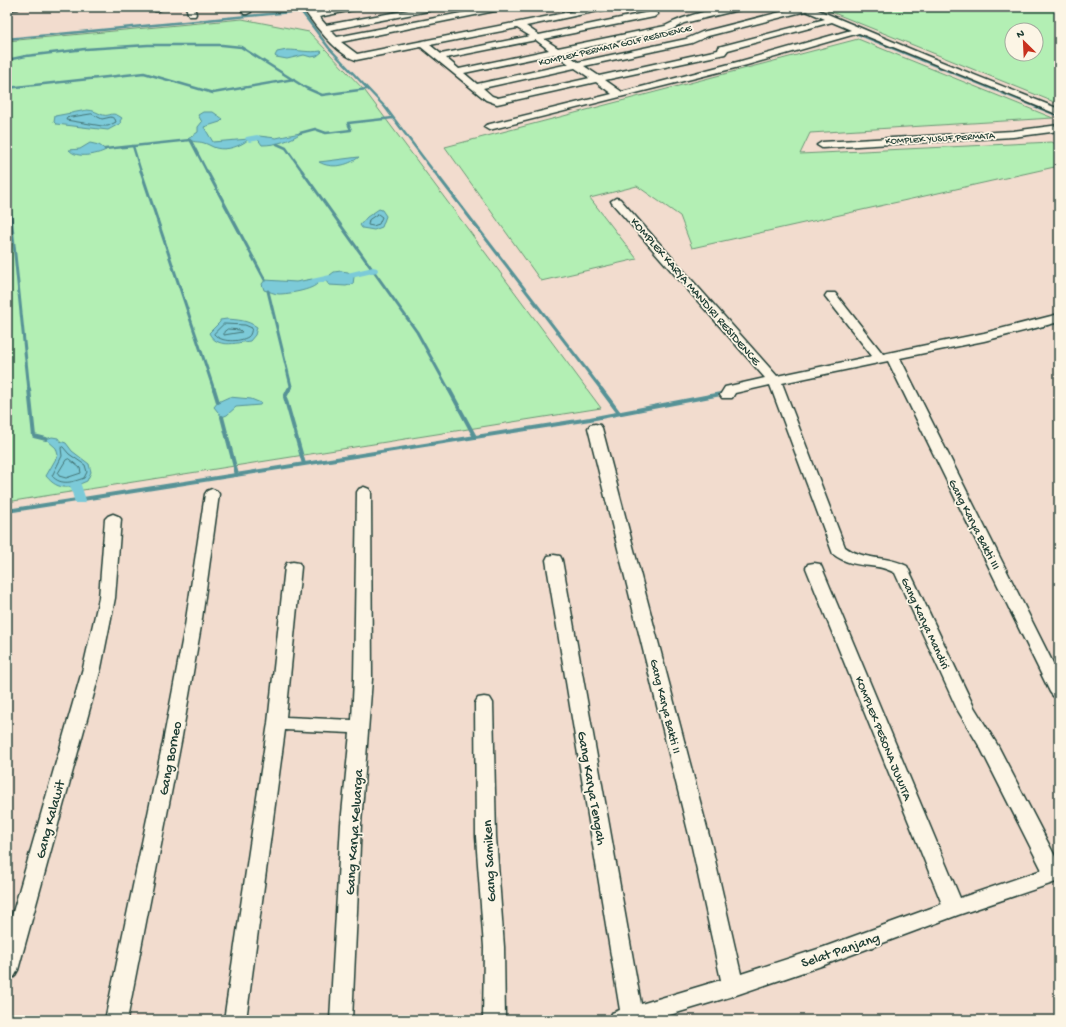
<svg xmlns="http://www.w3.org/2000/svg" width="1066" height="1027" font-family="'Gochi Hand',sans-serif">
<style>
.green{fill:#b3efb4;stroke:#699674;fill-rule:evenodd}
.water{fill:#7bcad8;stroke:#569296}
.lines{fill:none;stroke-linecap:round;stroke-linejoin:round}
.shore{stroke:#447576;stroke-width:1}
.stream-far2{stroke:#569296;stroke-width:2.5}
.stream-far1{stroke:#569296;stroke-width:3}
.stream{stroke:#569296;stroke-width:4}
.canal{fill:#7bcad8;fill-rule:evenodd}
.minor-casing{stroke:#1f3d34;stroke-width:3}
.minor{fill:#fcf5e5;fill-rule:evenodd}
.labels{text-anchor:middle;stroke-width:3.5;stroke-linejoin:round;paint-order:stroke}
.far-street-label{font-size:10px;fill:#1f3d34;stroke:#fcf5e5}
.street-label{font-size:12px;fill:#1f3d34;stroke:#fcf5e5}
.near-street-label{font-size:14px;fill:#1f3d34;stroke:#fcf5e5}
</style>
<rect width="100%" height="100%" fill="#f2dcce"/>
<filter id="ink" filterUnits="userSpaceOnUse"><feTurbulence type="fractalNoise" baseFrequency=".025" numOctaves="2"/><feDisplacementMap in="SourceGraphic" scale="8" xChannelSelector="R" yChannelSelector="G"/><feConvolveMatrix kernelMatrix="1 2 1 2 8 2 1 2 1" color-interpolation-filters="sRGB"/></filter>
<g filter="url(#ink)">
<path class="green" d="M 819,7 L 1059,7 L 1059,104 ZM 1012,30 L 1036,30 L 1036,54 L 1012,54 Z
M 242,19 L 309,32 L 365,91 L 601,408 L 7,502 L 7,41 Z
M 858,39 L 1053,118 L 810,133 L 800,154 L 1052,142 L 1059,146 L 1059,166 L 692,248 L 680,216 L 637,186 L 590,198 L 637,259 L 541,281 L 445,147 Z"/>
<path class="water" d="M 287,50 C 299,50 309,53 321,51 L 322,52 L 317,56 L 311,57 L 304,55 L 287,59 L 276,57 L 275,56 L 277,52 Z
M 87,110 C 94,110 97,113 103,115 C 111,117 111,110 122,118 L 120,121 L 121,123 L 108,130 L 56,124 L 54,122 L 55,116 Z
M 203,112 L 213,112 L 223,119 L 220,122 L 204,127 L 213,142 L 249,139 C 241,146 227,151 216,148 C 212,147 208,144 204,143 C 198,141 193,143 188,139 L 198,132 L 198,127 L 202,122 L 198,115 Z
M 300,133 L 301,133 C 289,141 276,145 262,145 L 257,138 L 259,136 L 276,138 Z
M 90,143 L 99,145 L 106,150 C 96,155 77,159 69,150 L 80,149 Z
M 359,157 C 348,166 331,169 319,162 Z
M 379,209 L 382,210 L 386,216 L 382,227 L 374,230 L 362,228 L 360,225 L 367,217 Z
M 341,271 L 348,272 L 354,277 L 353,284 L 346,286 L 329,285 L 326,281 L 330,278 L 330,275 L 334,272 Z
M 312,279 L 318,283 C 313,290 288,294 279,294 C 274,294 269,291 264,290 L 262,284 L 265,280 L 296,282 Z
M 227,319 C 238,320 247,320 257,327 L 255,335 L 250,341 C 235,343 217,349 209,333 L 220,322 L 220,320 Z
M 229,397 L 251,399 L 261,403 L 260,405 L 236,407 L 227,415 L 222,417 L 214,407 L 218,402 Z
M 52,437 L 58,438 L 60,441 L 66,443 L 72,451 L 89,464 L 91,472 L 87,481 C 71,488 59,492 46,476 L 58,455 L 56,448 L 46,439 Z"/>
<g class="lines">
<path class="shore" d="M 92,114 L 102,119 L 111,117 L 115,119 L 116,122 L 108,126 L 102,126 L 66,120 L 67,118 Z
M 378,214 L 382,217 L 379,224 L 373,226 L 368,225 L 369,220 Z
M 224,324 L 245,325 L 252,328 C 251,331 251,335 248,337 C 239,342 221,343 214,334 Z
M 228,329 L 240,330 L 242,332 L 224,335 L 224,332 Z
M 63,447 L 69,454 L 85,465 L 87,472 L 84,478 C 73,482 61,486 52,476 L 62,456 L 61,448 Z
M 69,459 L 80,468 L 81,473 L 66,478 L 59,476 L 58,473 L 66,460 Z"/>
<path class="stream-far2" d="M 301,11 L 329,48 L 385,107 L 434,172
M 858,34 L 1059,116
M 7,39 L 301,11 L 311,9 L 309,7
M 7,60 L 26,56 L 85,49 L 148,45 L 222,45 L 241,47 L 306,88 L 322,95 L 367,89
M 7,88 L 144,73 L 213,93 L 294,79
M 300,133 L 315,129 L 326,133 L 351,130 L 348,123 L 393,118
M 191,141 L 207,172
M 277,144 L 286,148 L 303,172
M 133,146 L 141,172
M 105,149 L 190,140
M 7,169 L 8,172"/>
<path class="stream-far1" d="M 141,171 L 214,390
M 207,171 L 265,280
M 302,171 L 417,332 L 449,390
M 434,171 L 602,390
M 7,176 L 8,171
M 7,177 L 29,390
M 268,291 L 291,386 L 289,390
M 1032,329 L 1059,322"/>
<path class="stream" d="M 29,389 L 34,436 L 46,439
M 214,389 L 218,402
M 289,389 L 285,397 L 304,464
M 449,389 L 475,437
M 601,389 L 619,413
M 222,417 L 237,475
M 7,511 L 590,419 L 726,393"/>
<path class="canal" d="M 257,135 L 260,136 L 261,138 L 260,140 L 249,142 L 245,139 L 246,137 Z
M 373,267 L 377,268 L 378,270 L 377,272 L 351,278 L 346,275 L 347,273 Z
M 330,275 L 335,278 L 334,280 L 316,284 L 311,281 L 312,279 Z
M 76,481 L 80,482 L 86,500 L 85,503 L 75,503 L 70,485 L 72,482 Z"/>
<defs>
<path id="minor" d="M 7,7 L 19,7 L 18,9 L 7,10 Z
M 153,7 L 161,7 L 162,9 L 158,11 L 155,11 Z
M 186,7 L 194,7 L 196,14 L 195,16 L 189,16 Z
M 240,7 L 248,7 L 251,12 L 247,14 L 244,14 Z
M 302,7 L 310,7 L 316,13 L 346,7 L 362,7 L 358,9 L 319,17 L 326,25 L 425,7 L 443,7 L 439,9 L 330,30 L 337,37 L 492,7 L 509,7 L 505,9 L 341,42 L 357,54 L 595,7 L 612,7 L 608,9 L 526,26 L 539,35 L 654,11 L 658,14 L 654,17 L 544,39 L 558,48 L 665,26 C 688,14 718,7 744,7 L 743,9 L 684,23 L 671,30 L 564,52 L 578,62 L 686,39 L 702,32 L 800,7 L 811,7 L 927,56 L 1059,109 L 1059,115 L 859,33 L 747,65 L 489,130 L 484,127 L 486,125 L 612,94 L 596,82 L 497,104 L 486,100 L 421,47 L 356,60 C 337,55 313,23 302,7 ZM 806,11 L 825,19 L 722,46 L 719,47 L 718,50 L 599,76 L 584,66 L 692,43 L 708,36 ZM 832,22 L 851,30 L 741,61 L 622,92 L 605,80 L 725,54 L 728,50 ZM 517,28 L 530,36 L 441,54 L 430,45 ZM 536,40 L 549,50 L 459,69 L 446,58 ZM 555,54 L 569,64 L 477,84 L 464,73 ZM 575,68 L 590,78 L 498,98 L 492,96 L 483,88 Z
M 1059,125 L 1059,131 L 1013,137 L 822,148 L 817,145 L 822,142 L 1013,131 Z
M 616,198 L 620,199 L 777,376 L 872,356 L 825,296 L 827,293 L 835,293 L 883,354 L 984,333 L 1059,314 L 1059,322 L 984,341 L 900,358 L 1059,675 L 1059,698 L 1053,696 L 1050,692 L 888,361 L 782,383 L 845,547 C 864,561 886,555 907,566 L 974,707 L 998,746 L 1059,864 L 1059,881 L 958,915 L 824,965 L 733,996 L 653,1020 L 609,1020 L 612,1013 L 620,1010 L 546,560 L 548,556 L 554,555 L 560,556 L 562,560 L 641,1004 L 721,980 L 692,847 L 588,428 L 590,425 L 595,424 L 600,425 L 602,428 L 712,847 L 741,974 L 824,947 L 942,904 L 806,568 L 808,564 L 814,563 L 820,564 L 822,568 L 960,898 L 1042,870 L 981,749 L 957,709 L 895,573 C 874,561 856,571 833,554 L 770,385 L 735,393 L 732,398 L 722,398 L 720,395 L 725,387 L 765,378 L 612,203 L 611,201 Z
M 364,487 L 369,489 L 371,492 L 372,679 L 361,824 L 352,1020 L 330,1020 L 341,824 L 350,733 L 285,730 L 246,1020 L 224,1020 L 268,723 L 285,567 L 287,563 L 293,562 L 299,563 L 301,567 L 286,717 L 352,720 L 354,679 L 357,492 L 359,489 Z
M 212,489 L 217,491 L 219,494 L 201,626 L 181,742 L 127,1020 L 105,1020 L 163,742 L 185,626 L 205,494 L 207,491 Z
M 113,514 L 118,516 L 121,519 L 115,598 L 101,668 L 18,970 L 14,977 L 7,979 L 7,933 L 83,668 L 99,598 L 105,519 L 108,516 Z
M 484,697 L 490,698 L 493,703 L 496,837 L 504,947 L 505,1020 L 483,1020 L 484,947 L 476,837 L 475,703 L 478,698 Z"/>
</defs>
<use href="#minor" class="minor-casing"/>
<use href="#minor" class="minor"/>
</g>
</g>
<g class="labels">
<g class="far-street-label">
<text transform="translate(615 44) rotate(-13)" y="4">KOMPLEK PERMATA GOLF RESIDENCE</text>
<text transform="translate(940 137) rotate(-3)" y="4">KOMPLEK YUSUF PERMATA</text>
</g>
<g class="street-label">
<text transform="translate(696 291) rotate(49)" y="4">KOMPLEK KARYA MANDIRI RESIDENCE</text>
<text transform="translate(975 524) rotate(63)" y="4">Gang Karya Bakti III</text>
<text transform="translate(926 623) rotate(65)" y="4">Gang Karya Mandiri</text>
<text transform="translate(666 706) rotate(76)" y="4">Gang Karya Bakti II</text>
<text transform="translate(884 738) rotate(68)" y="4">KOMPLEK PESONA JUWITA</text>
</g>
<g class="near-street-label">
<text transform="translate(169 758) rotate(-79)" y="5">Gang Borneo</text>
<text transform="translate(593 788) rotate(80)" y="5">Gang Karya Tengah</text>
<text transform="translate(49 819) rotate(-75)" y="5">Gang Kalawit</text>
<text transform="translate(353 832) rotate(-86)" y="5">Gang Karya Keluarga</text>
<text transform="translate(488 861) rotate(-93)" y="5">Gang Samiken</text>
<text transform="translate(840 949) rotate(-19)" y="5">Selat Panjang</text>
</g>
</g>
<rect width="1066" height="1027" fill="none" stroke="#fcf5e5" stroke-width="24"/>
<rect x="12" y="12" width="1042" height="1003" fill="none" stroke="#1f3d34" stroke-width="1.5" filter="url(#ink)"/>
<g transform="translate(1024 42) rotate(336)"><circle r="19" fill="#fcf5e5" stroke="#a4ab9e"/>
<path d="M0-3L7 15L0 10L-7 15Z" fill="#c8321e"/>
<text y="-6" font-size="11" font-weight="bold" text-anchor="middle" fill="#1f3d34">N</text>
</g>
</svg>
